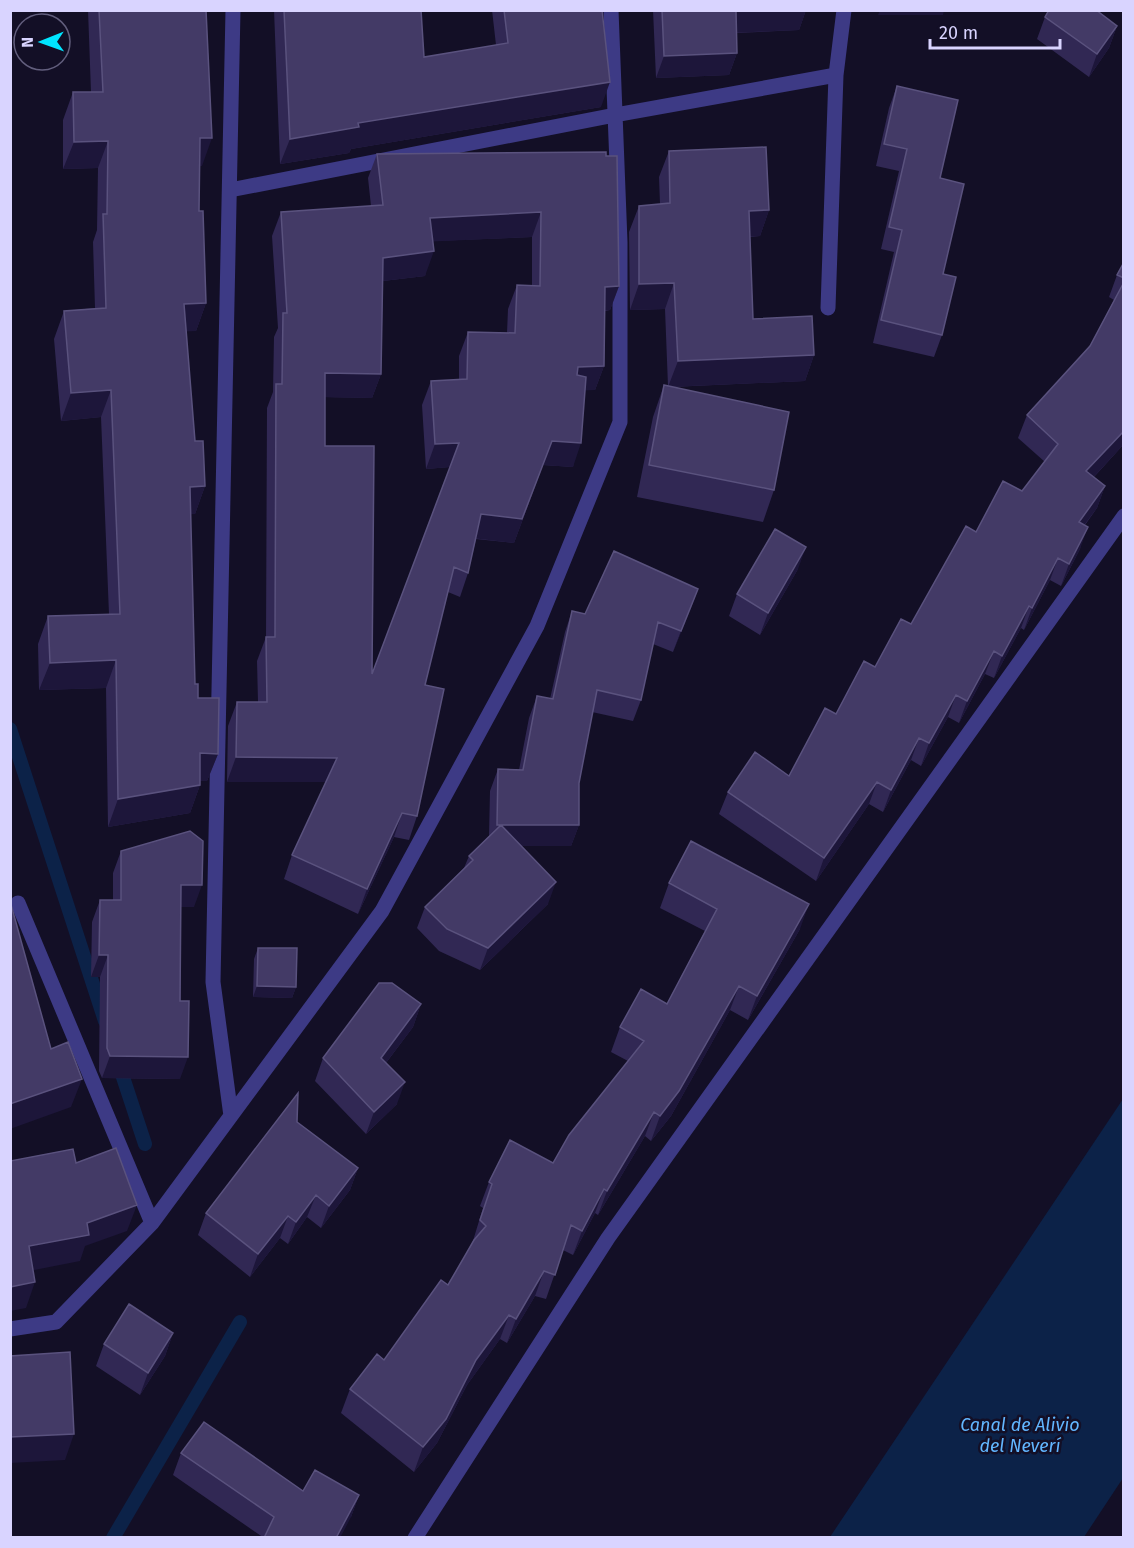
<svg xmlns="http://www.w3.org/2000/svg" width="1134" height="1548" font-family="'Fira Sans',sans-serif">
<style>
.water{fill:#0c2248}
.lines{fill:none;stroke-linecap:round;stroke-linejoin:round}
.stream{stroke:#0c2248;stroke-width:14}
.minor{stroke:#3d3a85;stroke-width:15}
.wall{fill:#312854;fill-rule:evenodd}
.shaded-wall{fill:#1d163a}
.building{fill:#433a66;stroke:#5a527e;stroke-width:1.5;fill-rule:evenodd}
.labels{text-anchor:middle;stroke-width:5;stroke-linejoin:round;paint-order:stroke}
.water-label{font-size:18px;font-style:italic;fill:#62b6ff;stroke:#130f26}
</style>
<rect width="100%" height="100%" fill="#130f26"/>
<path class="water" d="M 1123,1099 L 1123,1478 L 1084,1537 L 830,1537 Z"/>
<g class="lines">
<path class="stream" d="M 10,729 L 105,1021
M 118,1062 L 145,1144
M 113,1538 L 240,1322"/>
<path class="minor" d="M 230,190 L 615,115 L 836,75 L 844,10
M 828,308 L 836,75
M 18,903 L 152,1223
M 231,1116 L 213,982 L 233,10
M 10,1329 L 56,1322 L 152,1223 L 382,911 L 537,626 L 620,422 L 620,242 L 611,10
M 415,1538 L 608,1238 L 1124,516"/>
</g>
<path class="wall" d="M 88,10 L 206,10 L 202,166 L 199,166 L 199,211 L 206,303 L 196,331 L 186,331 L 195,441 L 205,486 L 195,514 L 190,514 L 195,684 L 198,698 L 218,754 L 207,781 L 200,781 L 200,785 L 190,813 L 108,827 L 106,688 L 39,690 L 38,644 L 48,616 L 109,614 L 101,417 L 61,421 L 54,339 L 64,311 L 95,308 L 93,242 L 97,230 L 98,168 L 63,169 L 63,120 L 73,92 L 91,92 Z
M 274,10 L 421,10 L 424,57 L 496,45 L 492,10 L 602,10 L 601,107 L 351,149 L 349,153 L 280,164 Z
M 653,10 L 806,10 L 799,30 L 736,33 L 737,53 L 729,75 L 656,78 Z
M 1045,17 L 1117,26 L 1109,48 L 1089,77 L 1037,39 Z
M 897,86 L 940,178 L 943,274 L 942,335 L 934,357 L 873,343 L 894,252 L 881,249 L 899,171 L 876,166 L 889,108 Z
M 669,151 L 769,210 L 760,236 L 750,237 L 753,319 L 814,355 L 805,381 L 671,387 L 774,490 L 763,522 L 637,497 L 653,417 L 664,385 L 668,386 L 665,309 L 630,310 L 629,232 L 639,206 L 660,204 L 659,177 Z
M 606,152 L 619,286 L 610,310 L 605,311 L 604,366 L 595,390 L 585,390 L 573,467 L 543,465 L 514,543 L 476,539 L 468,573 L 460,597 L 448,592 L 425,685 L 417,816 L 409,840 L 394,837 L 358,914 L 284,879 L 292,855 L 326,782 L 227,782 L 228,726 L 237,702 L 258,702 L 257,661 L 266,637 L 267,408 L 273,392 L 274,337 L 278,328 L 272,236 L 281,212 L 371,206 L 368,178 L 377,154 ZM 532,237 L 532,285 L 517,285 L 508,309 L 507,333 L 468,332 L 459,356 L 459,380 L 431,381 L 422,405 L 426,469 L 450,467 L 372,674 L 325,446 L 325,397 L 372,398 L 381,374 L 383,281 L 425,276 L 433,241 Z
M 1124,262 L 1124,444 L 1094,477 L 1105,486 L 1097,508 L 1085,525 L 1080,549 L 1061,586 L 1050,580 L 1024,630 L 1021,628 L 994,678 L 985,674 L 959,723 L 948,717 L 921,766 L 911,760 L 883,812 L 869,804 L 816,881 L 719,814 L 728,792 L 789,776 L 836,714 L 911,624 L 976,532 L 1022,491 L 1045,462 L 1018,438 L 1027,415 L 1090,346 L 1114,300 L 1109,297 L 1117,275 Z
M 798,569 L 760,635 L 729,616 L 737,594 Z
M 698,589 L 673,652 L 653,644 L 641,700 L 633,721 L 592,712 L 579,783 L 579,825 L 571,846 L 521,846 L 548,904 L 480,970 L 439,951 L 417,928 L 425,907 L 464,868 L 469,856 L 489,836 L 490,791 L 498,769 L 519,770 L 529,718 L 537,696 L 550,699 L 565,632 L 572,611 L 585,614 Z
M 121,851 L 194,907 L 181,907 L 180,1079 L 102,1078 L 99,1071 L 100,977 L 91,977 L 92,922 L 100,900 L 113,900 L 113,873 Z
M 669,883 L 800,929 L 748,1020 L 730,1010 L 671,1116 L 651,1141 L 645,1136 L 598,1215 L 595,1213 L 573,1255 L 563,1250 L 546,1299 L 535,1296 L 507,1343 L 500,1339 L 467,1385 L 437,1443 L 414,1472 L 341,1413 L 350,1389 L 384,1360 L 448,1285 L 472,1244 L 483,1208 L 480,1206 L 489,1182 L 553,1163 L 628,1061 L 611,1052 L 620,1027 L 667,1004 L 705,931 L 660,908 Z
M 258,948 L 296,987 L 292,998 L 253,997 L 254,959 Z
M 421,1004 L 413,1027 L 386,1063 L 397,1104 L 366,1134 L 315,1081 L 323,1058 Z
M 297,1122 L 358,1168 L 350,1190 L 321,1228 L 307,1217 L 288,1244 L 280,1238 L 250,1277 L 198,1235 L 206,1213 Z
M 173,1333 L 165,1356 L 140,1395 L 96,1366 L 104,1344 Z
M 181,1453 L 303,1491 L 359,1495 L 351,1517 L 264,1538 L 173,1475 Z"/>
<path class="shaded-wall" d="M 747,10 L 806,10 L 799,30 L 727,33 L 736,11 Z
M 880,10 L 944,10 L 943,15 L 878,15 Z
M 1117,26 L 1109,48 L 1089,77 L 1097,54 Z
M 737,53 L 729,75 L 656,78 L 664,56 Z
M 610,82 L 601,107 L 351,149 L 349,153 L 280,164 L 290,139 L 358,123 Z
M 200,138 L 212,138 L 202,166 L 189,166 Z
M 108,141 L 98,168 L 63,169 L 74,142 Z
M 769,210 L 760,236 L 739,237 L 749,211 Z
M 541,212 L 532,237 L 421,242 L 430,218 Z
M 434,251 L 425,276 L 374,282 L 383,258 Z
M 674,283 L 665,309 L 630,310 L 639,284 Z
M 619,286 L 610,310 L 596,311 L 605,287 Z
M 206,303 L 196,331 L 174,332 L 184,304 Z
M 814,355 L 805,381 L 668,387 L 678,361 Z
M 604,366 L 595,390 L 569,391 L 578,367 Z
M 325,373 L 381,374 L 372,398 L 316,397 Z
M 111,390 L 101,417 L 61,421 L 71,393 Z
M 1124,431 L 1124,444 L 1078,494 L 1086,471 Z
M 552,441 L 581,443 L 573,467 L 543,465 L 514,543 L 472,538 L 481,514 Z
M 459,443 L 450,467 L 426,469 L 435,444 Z
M 205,486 L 195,514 L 180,515 L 190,487 Z
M 1105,486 L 1097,508 L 1070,544 L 1079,522 Z
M 1088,527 L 1080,549 L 1061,586 L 1069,564 Z
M 806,547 L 798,569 L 760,635 L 768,613 Z
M 1058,558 L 1050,580 L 1024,630 L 1032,608 Z
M 698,589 L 690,611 L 673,652 L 681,631 Z
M 1029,606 L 1021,628 L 994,678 L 1002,656 Z
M 994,651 L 985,674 L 959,723 L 967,701 Z
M 116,660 L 106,688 L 39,690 L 50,663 Z
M 956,695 L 948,717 L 921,766 L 929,743 Z
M 919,738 L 911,760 L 883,812 L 891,790 Z
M 200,753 L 218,754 L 207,781 L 190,781 Z
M 236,757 L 337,758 L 328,782 L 227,782 Z
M 877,782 L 869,804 L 816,881 L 824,858 Z
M 200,785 L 190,813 L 108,827 L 118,799 Z
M 402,813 L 394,837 L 358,914 L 367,889 Z
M 501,825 L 579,825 L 571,846 L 493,846 Z
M 556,882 L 548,904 L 480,970 L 488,948 Z
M 181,885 L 202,885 L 194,907 L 173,907 Z
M 809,904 L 800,929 L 748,1020 L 757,996 Z
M 99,955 L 108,955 L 100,977 L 91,977 Z
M 257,986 L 296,987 L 292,998 L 253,997 Z
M 739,986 L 730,1010 L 671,1116 L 651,1141 L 660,1116 Z
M 421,1004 L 413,1027 L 373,1080 L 381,1058 Z
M 110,1056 L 188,1057 L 180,1079 L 102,1078 Z
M 82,1079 L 71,1107 L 10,1129 L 10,1104 Z
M 405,1082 L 397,1104 L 366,1134 L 374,1112 Z
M 654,1112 L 645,1136 L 598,1215 L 607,1191 Z
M 358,1168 L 350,1190 L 321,1228 L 329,1206 Z
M 604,1189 L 595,1213 L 573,1255 L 582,1231 Z
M 316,1195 L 307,1217 L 288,1244 L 296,1222 Z
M 137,1205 L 127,1231 L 85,1246 L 80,1261 L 19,1273 L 29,1246 L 87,1223 Z
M 288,1216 L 280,1238 L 250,1277 L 258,1254 Z
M 544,1271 L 535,1296 L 507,1343 L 516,1319 Z
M 35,1282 L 26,1308 L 10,1311 L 10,1287 Z
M 509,1315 L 500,1339 L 467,1385 L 437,1443 L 414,1472 L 423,1447 L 476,1360 Z
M 173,1333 L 165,1356 L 140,1395 L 148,1373 Z
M 74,1434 L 65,1460 L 10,1463 L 10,1437 Z
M 359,1495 L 351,1517 L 340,1538 L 336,1538 Z"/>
<path class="building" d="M 99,10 L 206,10 L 212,138 L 200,138 L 199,211 L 203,211 L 206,303 L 184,304 L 195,441 L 203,441 L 205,486 L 190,487 L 195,684 L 198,684 L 198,698 L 219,698 L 218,754 L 200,753 L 200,785 L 118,799 L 116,660 L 50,663 L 48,616 L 120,614 L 111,390 L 71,393 L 64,311 L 106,308 L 103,214 L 107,214 L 108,141 L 74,142 L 73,92 L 103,92 Z
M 284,10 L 421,10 L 424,57 L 508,43 L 504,10 L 602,10 L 610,82 L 358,123 L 359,127 L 290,139 Z
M 662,10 L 747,10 L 736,11 L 737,53 L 664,56 Z
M 1049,10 L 1096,10 L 1117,26 L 1097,54 L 1045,17 Z
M 897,86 L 958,100 L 940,178 L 964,184 L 943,274 L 956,277 L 942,335 L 881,320 L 902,230 L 889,227 L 907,149 L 884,144 Z
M 766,147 L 769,210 L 749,211 L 753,319 L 812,316 L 814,355 L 678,361 L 674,283 L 639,284 L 639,206 L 670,203 L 669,151 Z
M 606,152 L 606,156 L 617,156 L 619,286 L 605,287 L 604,366 L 578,367 L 577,375 L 586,377 L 581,443 L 552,441 L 522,519 L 481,514 L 468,573 L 454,567 L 425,685 L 444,689 L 417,816 L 402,813 L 367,889 L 292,855 L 337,758 L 236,757 L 237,702 L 267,702 L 266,637 L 275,637 L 276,384 L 282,384 L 283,313 L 287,313 L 281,212 L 383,205 L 377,154 ZM 541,212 L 540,286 L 517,285 L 515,333 L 468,332 L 467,379 L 431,381 L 435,444 L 459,443 L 372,674 L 374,446 L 325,446 L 325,373 L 381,374 L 383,258 L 434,251 L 430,218 Z
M 1124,262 L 1124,278 L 1117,275 Z
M 1124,282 L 1124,431 L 1086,471 L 1105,486 L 1079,522 L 1088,527 L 1069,564 L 1058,558 L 1032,608 L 1029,606 L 1002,656 L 994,651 L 967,701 L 956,695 L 929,743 L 919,738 L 891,790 L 877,782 L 824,858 L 728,792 L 755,752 L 789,776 L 825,708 L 836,714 L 864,661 L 875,667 L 901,619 L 911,624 L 966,526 L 976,532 L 1003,481 L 1022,491 L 1058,444 L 1027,415 L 1090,346 Z
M 664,385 L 789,412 L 774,490 L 649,465 Z
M 775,529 L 806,547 L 768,613 L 737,594 Z
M 614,551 L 698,589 L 681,631 L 658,622 L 641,700 L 597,690 L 579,783 L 579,825 L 501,825 L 556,882 L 488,948 L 447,929 L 425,907 L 473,860 L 469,856 L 501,825 L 497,825 L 498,769 L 523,770 L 537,696 L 553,699 L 572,611 L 585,614 Z
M 190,831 L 203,841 L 202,885 L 181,885 L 180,1001 L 189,1001 L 188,1057 L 110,1056 L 107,1048 L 108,955 L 99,955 L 100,900 L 121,900 L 121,851 Z
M 691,841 L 809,904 L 757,996 L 739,986 L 679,1091 L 660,1116 L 654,1112 L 607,1191 L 604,1189 L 582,1231 L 571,1225 L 555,1275 L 544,1271 L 516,1319 L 509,1315 L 476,1360 L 446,1419 L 423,1447 L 350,1389 L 377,1354 L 384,1360 L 441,1280 L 448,1285 L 474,1240 L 486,1226 L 480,1220 L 492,1184 L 489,1182 L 510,1140 L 553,1163 L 569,1135 L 644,1041 L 620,1027 L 641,989 L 667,1004 L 717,909 L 669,883 Z
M 10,901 L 51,1049 L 68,1042 L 82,1079 L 10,1104 Z
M 258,948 L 297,948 L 296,987 L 257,986 Z
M 379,983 L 392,983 L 421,1004 L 381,1058 L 405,1082 L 374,1112 L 323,1058 Z
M 298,1093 L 297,1122 L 358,1168 L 329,1206 L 316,1195 L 296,1222 L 288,1216 L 258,1254 L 206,1213 Z
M 116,1148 L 137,1205 L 87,1223 L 89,1235 L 29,1246 L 35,1282 L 10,1287 L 10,1161 L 73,1149 L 76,1163 Z
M 129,1304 L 173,1333 L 148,1373 L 104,1344 Z
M 70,1352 L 74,1434 L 10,1437 L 10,1356 Z
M 204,1422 L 303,1491 L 315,1470 L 359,1495 L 336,1538 L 264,1538 L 274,1517 L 181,1453 Z"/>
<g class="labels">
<g class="water-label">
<text x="1020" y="1431">Canal de Alivio<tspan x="1020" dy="21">del Neverí</tspan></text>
</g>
</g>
<rect width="1134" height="1548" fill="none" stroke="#d9d4ff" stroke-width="24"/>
<g transform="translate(42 42) rotate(269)"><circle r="28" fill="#130f26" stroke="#625e7d" stroke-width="1.5"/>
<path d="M0-4.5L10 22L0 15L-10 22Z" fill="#00e5ff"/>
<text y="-9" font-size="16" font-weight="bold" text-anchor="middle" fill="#d9d4ff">N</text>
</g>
<path d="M930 39v9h130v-9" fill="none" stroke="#d9d4ff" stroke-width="3"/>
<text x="939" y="39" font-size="18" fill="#d9d4ff" stroke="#130f26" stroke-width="4.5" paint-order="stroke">20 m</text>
</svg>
